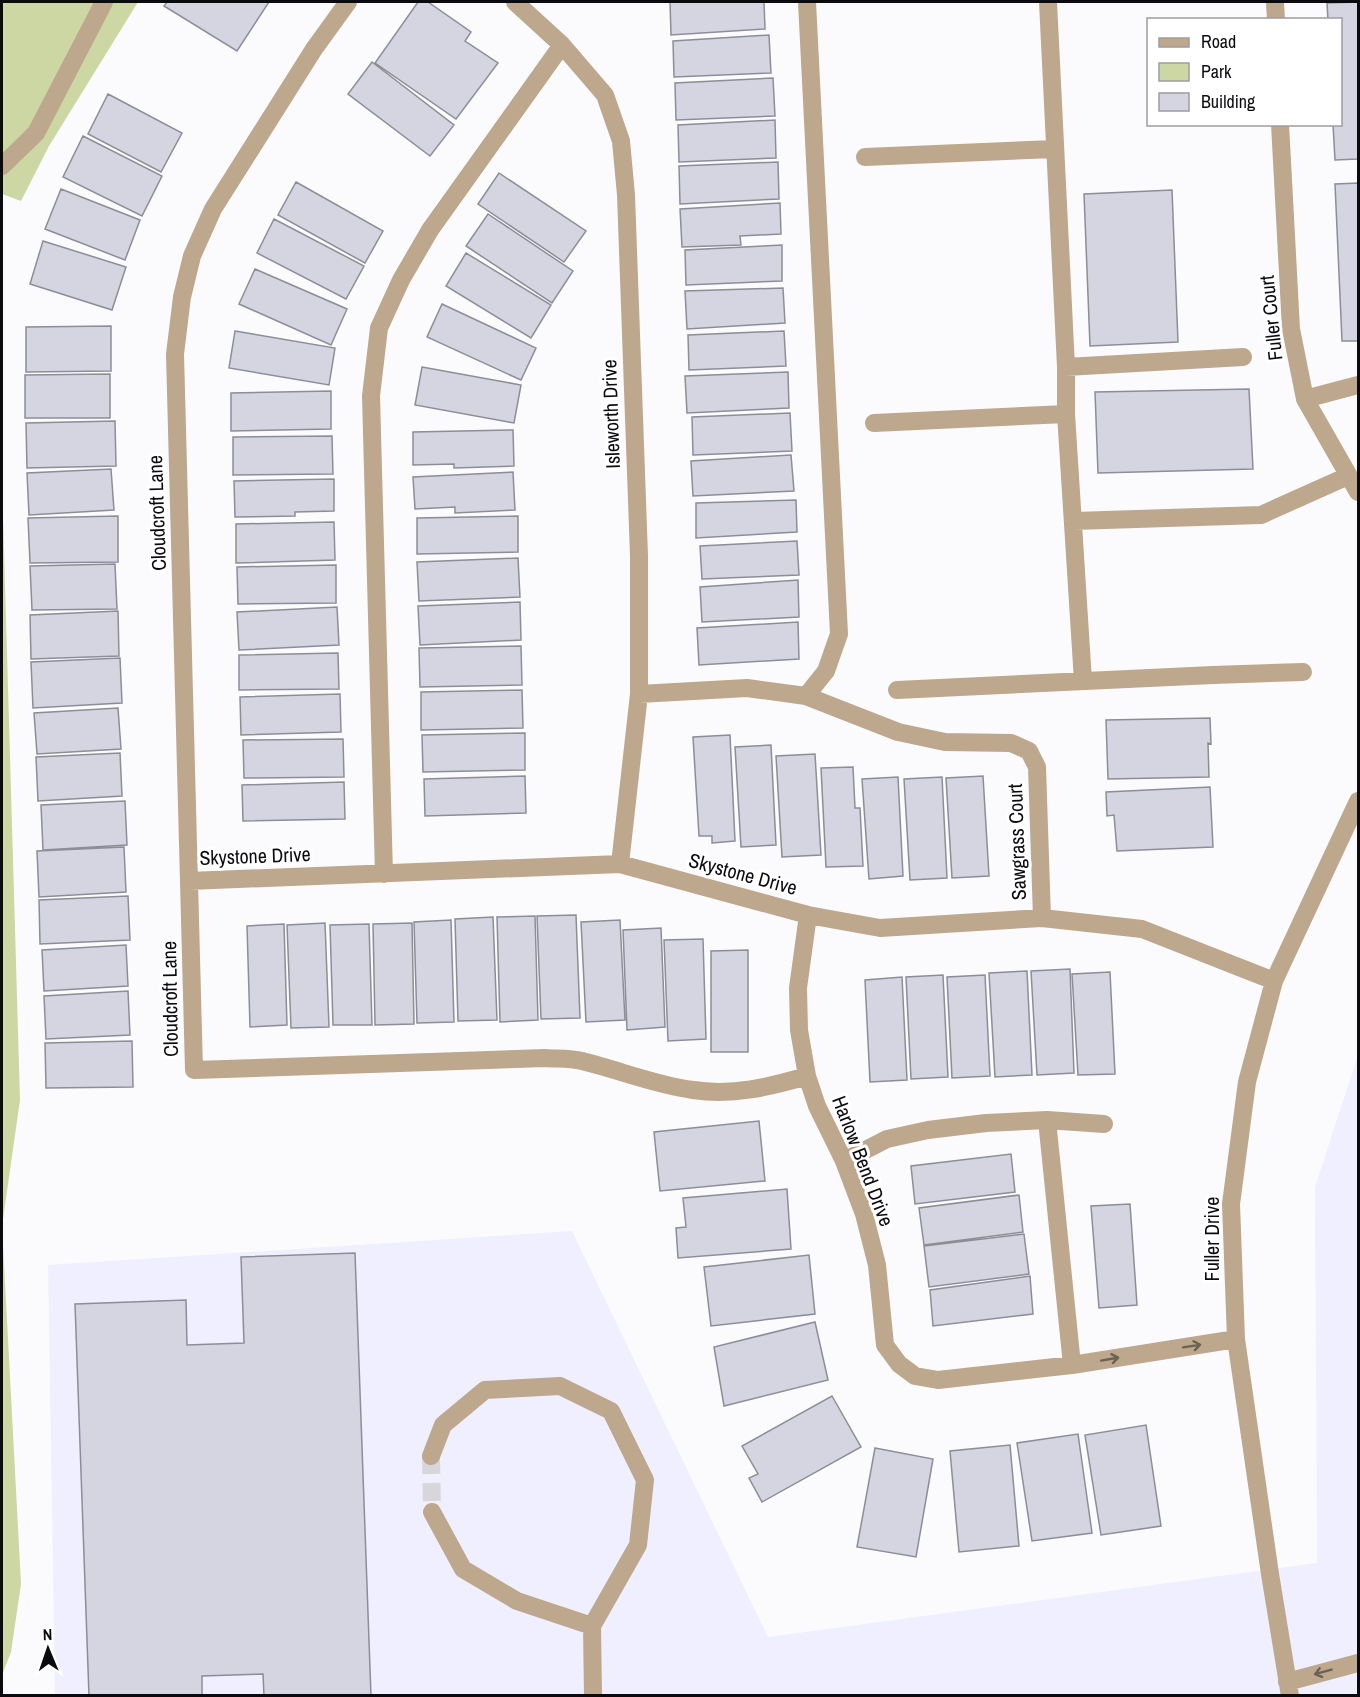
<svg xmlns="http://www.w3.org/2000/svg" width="1360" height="1697" font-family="'Archivo Narrow',sans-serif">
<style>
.built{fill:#efefff}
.green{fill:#ccd7a3}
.building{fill:#d5d5e1;stroke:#8d8d98;stroke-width:1.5}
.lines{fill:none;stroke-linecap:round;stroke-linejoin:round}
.minor-tunnel{stroke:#d7d7da;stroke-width:18;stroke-dasharray:18 9;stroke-linecap:butt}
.minor{stroke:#bda78d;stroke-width:18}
.oneway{stroke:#6d6154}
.labels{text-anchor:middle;stroke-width:6;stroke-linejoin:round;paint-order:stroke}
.street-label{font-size:20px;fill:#0b0b0f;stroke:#fff}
</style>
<rect width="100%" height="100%" fill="#fbfbfe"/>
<path class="built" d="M 1358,1055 L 1358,1695 L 55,1695 L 48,1265 L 572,1231 L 768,1637 L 1317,1563 L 1315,1187 Z"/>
<path class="green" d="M 2,2 L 138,2 L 49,146 L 21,201 L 2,194 Z
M 2,481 L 20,1100 L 2,1226 L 21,1584 L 11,1652 L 2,1675 Z"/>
<path class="building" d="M 167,2 L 269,2 L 237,51 L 164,6 Z
M 418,2 L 428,2 L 471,32 L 465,41 L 498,63 L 456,119 L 375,63 Z
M 670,2 L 764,2 L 765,29 L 671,35 Z
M 1358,2 L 1358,159 L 1335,160 L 1333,124 L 1340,124 L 1340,20 L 1328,20 L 1327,3 Z
M 769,35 L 771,73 L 674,77 L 673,41 Z
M 372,62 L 454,125 L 430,156 L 348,94 Z
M 773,78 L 775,116 L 676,120 L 675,83 Z
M 108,94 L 182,133 L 161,172 L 88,134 Z
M 775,120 L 776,158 L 679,162 L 678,125 Z
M 83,136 L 162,176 L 142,216 L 63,177 Z
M 778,162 L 779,199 L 680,204 L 679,166 Z
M 499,173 L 586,231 L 564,262 L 478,204 Z
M 296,182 L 383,231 L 365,263 L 278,215 Z
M 1358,183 L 1358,341 L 1342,341 L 1335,184 Z
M 61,189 L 140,220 L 125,260 L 45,229 Z
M 1172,190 L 1178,342 L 1090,346 L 1084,194 Z
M 780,203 L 781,234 L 740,236 L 741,245 L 682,247 L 680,209 Z
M 488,214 L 573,271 L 552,303 L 466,246 Z
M 274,219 L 364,266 L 346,299 L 257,253 Z
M 43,241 L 126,267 L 112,310 L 30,284 Z
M 782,245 L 782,281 L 686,285 L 685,250 Z
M 466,253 L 551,305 L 531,338 L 446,286 Z
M 255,269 L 347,309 L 331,345 L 239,304 Z
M 783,288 L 785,323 L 687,329 L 685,291 Z
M 442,304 L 536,348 L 521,380 L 427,337 Z
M 111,326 L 111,371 L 26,372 L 26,327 Z
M 235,331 L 335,348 L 329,385 L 229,368 Z
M 784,331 L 786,366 L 689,370 L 688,335 Z
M 422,367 L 521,385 L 514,423 L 415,405 Z
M 788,372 L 789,408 L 687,413 L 685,376 Z
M 110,374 L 110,418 L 25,418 L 25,375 Z
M 1249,389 L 1253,469 L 1098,473 L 1095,392 Z
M 331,391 L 331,429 L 231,431 L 231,393 Z
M 790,413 L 792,451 L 693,455 L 692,417 Z
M 115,421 L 116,466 L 27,468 L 26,423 Z
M 513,430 L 514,466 L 454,468 L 454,464 L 413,465 L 413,432 Z
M 332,436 L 333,474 L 233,475 L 233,437 Z
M 791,455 L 794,491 L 693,496 L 691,461 Z
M 111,469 L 114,510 L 29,515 L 27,473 Z
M 513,472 L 515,510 L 455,513 L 455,507 L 415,509 L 413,477 Z
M 334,479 L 334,511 L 295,512 L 295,516 L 235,517 L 234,481 Z
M 796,500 L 797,532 L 696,538 L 696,503 Z
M 118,516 L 118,562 L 30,563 L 28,518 Z
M 518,516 L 518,552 L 417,554 L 417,518 Z
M 334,522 L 335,560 L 236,563 L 236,524 Z
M 797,541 L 799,575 L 702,579 L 700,546 Z
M 518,558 L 520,597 L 419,601 L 417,562 Z
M 115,564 L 117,609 L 32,610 L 30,566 Z
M 336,565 L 336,603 L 238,604 L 237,567 Z
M 798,580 L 799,617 L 702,622 L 700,587 Z
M 520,602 L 521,640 L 420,645 L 418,606 Z
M 337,607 L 339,645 L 239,650 L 237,612 Z
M 118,611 L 119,656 L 31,659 L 30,615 Z
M 798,622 L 799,659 L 699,665 L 697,628 Z
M 521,646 L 522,685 L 420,687 L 419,648 Z
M 338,653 L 339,689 L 239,690 L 239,655 Z
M 120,658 L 122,703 L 33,708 L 31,662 Z
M 522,690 L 523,728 L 421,730 L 421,692 Z
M 340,694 L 341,732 L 241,735 L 240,697 Z
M 118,708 L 121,749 L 37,754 L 34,713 Z
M 1210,718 L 1211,744 L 1208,743 L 1209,777 L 1108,779 L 1106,720 Z
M 525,733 L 525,770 L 423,772 L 422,735 Z
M 730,735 L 735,841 L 712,843 L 712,836 L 699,836 L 693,737 Z
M 343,739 L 344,777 L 244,778 L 243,740 Z
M 771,745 L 776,845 L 741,847 L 735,747 Z
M 120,753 L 122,796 L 38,801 L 36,757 Z
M 815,754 L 821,855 L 782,857 L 776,756 Z
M 853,767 L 855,808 L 860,808 L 863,866 L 826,867 L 821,768 Z
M 525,776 L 526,813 L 425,816 L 424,779 Z
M 983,776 L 989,876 L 952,878 L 946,778 Z
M 898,777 L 903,876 L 869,879 L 862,779 Z
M 942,777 L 947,878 L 910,880 L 904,779 Z
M 344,782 L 345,819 L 243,821 L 242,785 Z
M 1210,787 L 1213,847 L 1117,851 L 1114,815 L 1107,816 L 1106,792 Z
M 125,801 L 127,845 L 43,850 L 41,805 Z
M 124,847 L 126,892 L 39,897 L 37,851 Z
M 128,896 L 130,940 L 40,944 L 39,900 Z
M 576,915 L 580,1018 L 541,1019 L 537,916 Z
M 535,916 L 538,1020 L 500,1022 L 497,917 Z
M 493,917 L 497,1020 L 458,1021 L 455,919 Z
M 451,920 L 454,1022 L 417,1023 L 414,922 Z
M 620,920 L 625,1020 L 586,1022 L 581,922 Z
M 325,923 L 329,1027 L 291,1028 L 287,925 Z
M 412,923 L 414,1024 L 375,1025 L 373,924 Z
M 284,924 L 287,1025 L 250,1027 L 247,926 Z
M 369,924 L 372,1025 L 333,1025 L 330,925 Z
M 661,928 L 665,1027 L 627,1030 L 623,930 Z
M 703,939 L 706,1039 L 668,1041 L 664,940 Z
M 126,945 L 128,986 L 44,991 L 42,950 Z
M 748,950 L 748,1052 L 711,1052 L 711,951 Z
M 1070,969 L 1074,1073 L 1037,1075 L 1031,971 Z
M 1027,971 L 1032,1075 L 995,1077 L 989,973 Z
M 1110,972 L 1115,1074 L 1078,1075 L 1072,974 Z
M 943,975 L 948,1077 L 911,1079 L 906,977 Z
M 985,975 L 990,1076 L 952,1078 L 947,977 Z
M 902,977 L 907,1080 L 870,1082 L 865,980 Z
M 128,991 L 130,1035 L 46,1039 L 44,996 Z
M 132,1041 L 133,1087 L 46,1088 L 45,1043 Z
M 759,1121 L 765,1181 L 660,1191 L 654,1132 Z
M 1011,1154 L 1015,1192 L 915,1204 L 911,1166 Z
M 787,1189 L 791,1249 L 678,1258 L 676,1228 L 686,1227 L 683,1198 Z
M 1019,1195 L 1023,1232 L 924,1245 L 919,1208 Z
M 1130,1204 L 1137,1305 L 1099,1308 L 1091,1206 Z
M 1024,1234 L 1029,1274 L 929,1287 L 924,1246 Z
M 355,1253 L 371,1696 L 264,1696 L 263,1674 L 202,1676 L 202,1696 L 89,1696 L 75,1304 L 186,1300 L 187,1345 L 244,1343 L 241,1257 Z
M 809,1255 L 815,1314 L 711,1326 L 704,1267 Z
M 1030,1276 L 1033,1314 L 933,1326 L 930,1290 Z
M 815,1322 L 828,1380 L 724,1406 L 714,1347 Z
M 832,1396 L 861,1447 L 762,1502 L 749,1478 L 758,1474 L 742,1446 Z
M 1146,1425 L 1161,1526 L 1101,1535 L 1085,1435 Z
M 1078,1434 L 1092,1533 L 1032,1541 L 1017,1443 Z
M 1010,1445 L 1019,1546 L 959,1552 L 950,1451 Z
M 875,1448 L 933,1459 L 916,1557 L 857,1547 Z"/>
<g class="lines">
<path class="minor-tunnel" d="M 431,1456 L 432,1512"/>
<path class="minor" d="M 348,2 L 314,49 L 213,209 L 192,256 L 182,297 L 175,354 L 194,1070 L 545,1058 C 557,1059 570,1058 582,1061 C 619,1070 655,1085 693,1090 C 733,1096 769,1087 807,1076
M 515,2 L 562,45 L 605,95 L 621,141 L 626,195 L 639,556 L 639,694 L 620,864
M 1048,2 L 1066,367 L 1066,414 L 1083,681
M 1275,2 L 1276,20
M 1280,124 L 1291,329 L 1305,399 L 1358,492
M 865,157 L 1054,149
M 2,166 L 36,133 L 104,2
M 1066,367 L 1243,357
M 1305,399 L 1358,385
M 874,423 L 1066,414
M 1074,521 L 1261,515 L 1348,476
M 897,690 L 1213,675 L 1303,672
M 639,694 L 747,688 L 806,696 L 898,732 L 945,742 L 1011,743 L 1029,751 L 1037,767 L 1042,918
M 806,696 L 826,671 L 839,634 L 807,2
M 384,874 L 371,396 L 379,328 L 401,280 L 430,230 L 562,45
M 189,881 L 620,864 L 808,915 L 880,928 L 1042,918 L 1142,929 L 1274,981
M 808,915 L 798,988 L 799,1030 L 807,1076 L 817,1106 L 844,1161 L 864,1214 L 877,1265 L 885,1345 L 899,1364 L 915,1376 L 938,1380 L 1072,1365 L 1236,1339
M 1047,1120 L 1104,1124
M 844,1161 L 887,1139 L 928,1130 L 986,1123 L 1047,1120 L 1072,1365
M 431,1456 L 443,1425 L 485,1390 L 560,1386 L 611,1411 L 645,1480 L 638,1545 L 592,1626 L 593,1696
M 432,1512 L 463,1569 L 517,1601 L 592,1626
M 1287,1682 L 1358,1663
M 1290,1696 L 1270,1574 L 1236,1339 L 1231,1204 L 1247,1082 L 1274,981 L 1358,801"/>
</g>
<defs><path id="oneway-shaft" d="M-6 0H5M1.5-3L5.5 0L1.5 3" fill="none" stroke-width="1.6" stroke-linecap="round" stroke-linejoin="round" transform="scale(1.5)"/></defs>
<g class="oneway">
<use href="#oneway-shaft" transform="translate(1192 1346) rotate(-9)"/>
<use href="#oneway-shaft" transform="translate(1110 1359) rotate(-10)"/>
<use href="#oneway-shaft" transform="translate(1323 1672) rotate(165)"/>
</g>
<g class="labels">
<g class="street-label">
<text transform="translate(1271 318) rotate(-96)" y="7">Fuller Court</text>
<text transform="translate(611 414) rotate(-92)" y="7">Isleworth Drive</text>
<text transform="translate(157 513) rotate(-92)" y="7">Cloudcroft Lane</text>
<text transform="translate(1017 842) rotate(-92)" y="7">Sawgrass Court</text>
<text transform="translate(255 856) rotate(-2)" y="7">Skystone Drive</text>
<text transform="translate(743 874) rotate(15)" y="7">Skystone Drive</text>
<text transform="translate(170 999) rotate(-91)" y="7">Cloudcroft Lane</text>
<text transform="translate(863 1161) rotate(69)" y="7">Harlow Bend Drive</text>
<text transform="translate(1212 1239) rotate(-90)" y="7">Fuller Drive</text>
</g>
</g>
<rect width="1360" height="1697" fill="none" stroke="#0b0b0f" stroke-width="6"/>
<rect x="1147" y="18" width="195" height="108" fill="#ffffff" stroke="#9d9d9f" stroke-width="1.5"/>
<rect x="1159" y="38" width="30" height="9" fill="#bda78d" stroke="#9d9d9f" stroke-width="1.5"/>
<text x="1201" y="48" font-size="18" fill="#0b0b0f">Road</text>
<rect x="1159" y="63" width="30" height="18" fill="#ccd7a3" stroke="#9d9d9f" stroke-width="1.5"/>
<text x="1201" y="78" font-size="18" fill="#0b0b0f">Park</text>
<rect x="1159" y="93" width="30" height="18" fill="#d5d5e1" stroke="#9d9d9f" stroke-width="1.5"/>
<text x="1201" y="108" font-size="18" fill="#0b0b0f">Building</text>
<g transform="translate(48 1649) rotate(358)" stroke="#ffffff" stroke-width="4.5" paint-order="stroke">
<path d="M0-4.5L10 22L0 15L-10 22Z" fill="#0b0b0f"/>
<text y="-9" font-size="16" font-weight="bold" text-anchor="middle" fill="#0b0b0f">N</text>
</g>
</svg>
